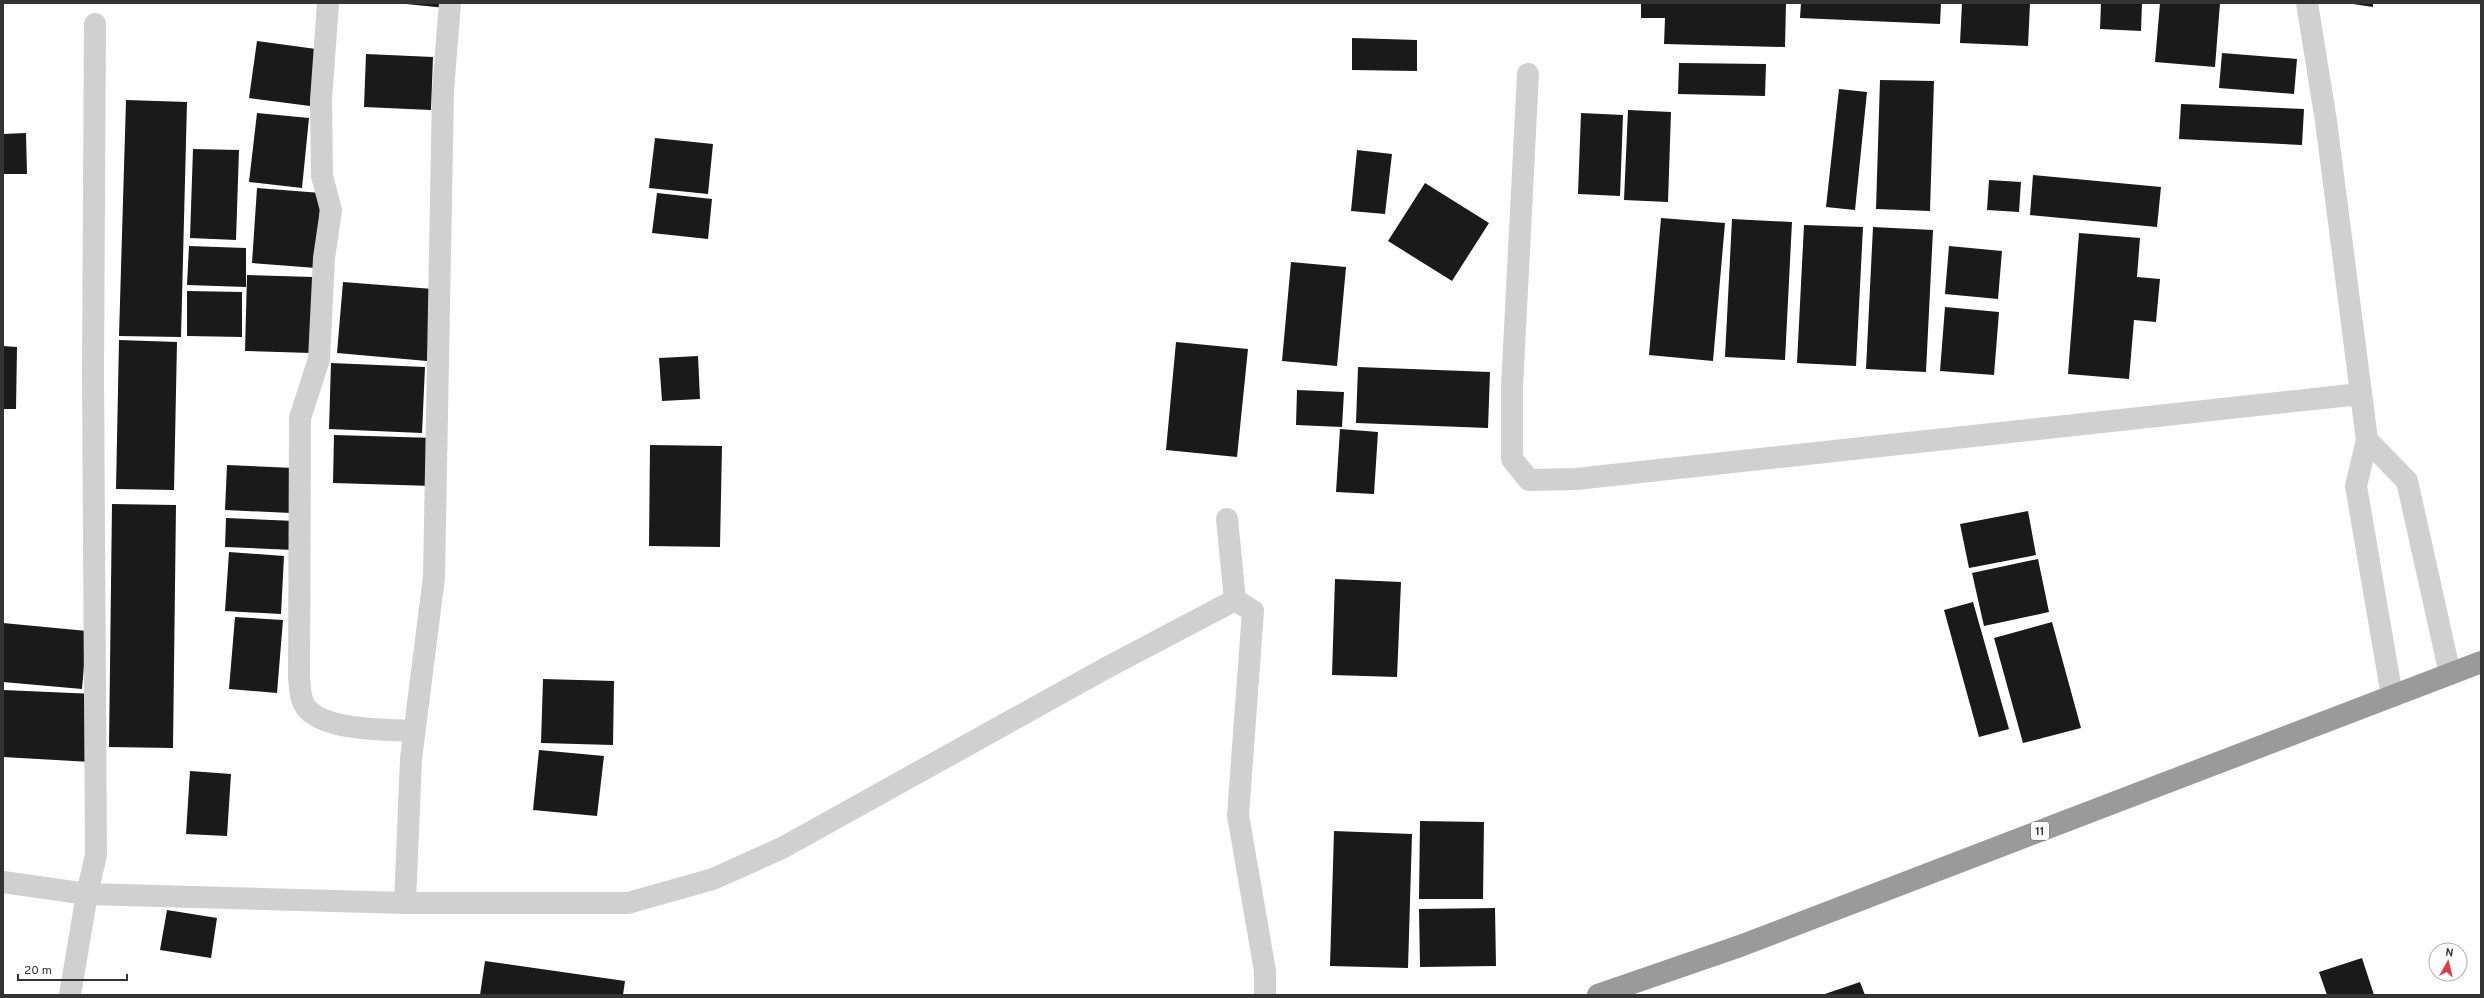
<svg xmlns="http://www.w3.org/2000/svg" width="2484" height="998" font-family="Overpass,sans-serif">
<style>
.building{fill:#1a1a1a}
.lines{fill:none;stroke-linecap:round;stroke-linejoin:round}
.minor{stroke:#d0d0d0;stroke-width:22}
.highway{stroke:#9a9a9a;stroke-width:22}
.labels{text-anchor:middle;stroke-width:4;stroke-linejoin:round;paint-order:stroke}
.shield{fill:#fff;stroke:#707070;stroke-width:1}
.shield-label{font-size:11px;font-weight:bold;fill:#333}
</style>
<rect width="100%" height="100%" fill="#fff"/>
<path class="building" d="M 396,3 L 446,3 L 446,8 Z
M 1641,3 L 1786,3 L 1785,47 L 1664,44 L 1665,18 L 1641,18 Z
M 1801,3 L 1941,3 L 1940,24 L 1800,18 Z
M 1962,3 L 2030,3 L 2028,46 L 1960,43 Z
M 2101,3 L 2142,3 L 2141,31 L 2100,29 Z
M 2160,3 L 2220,3 L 2215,67 L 2155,62 Z
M 2346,3 L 2373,3 L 2373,7 Z
M 1352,38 L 1417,40 L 1417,71 L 1352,70 Z
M 257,41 L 316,49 L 310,106 L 249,98 Z
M 2222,53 L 2297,59 L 2294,94 L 2219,88 Z
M 366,54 L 433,57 L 431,110 L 364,107 Z
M 1679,63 L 1766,64 L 1765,96 L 1678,94 Z
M 1880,80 L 1934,81 L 1930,211 L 1876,209 Z
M 1839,89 L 1867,92 L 1855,210 L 1826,207 Z
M 126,100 L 187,102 L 181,337 L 119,336 Z
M 2181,104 L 2304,109 L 2302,145 L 2179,139 Z
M 1628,110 L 1671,112 L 1668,202 L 1624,200 Z
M 257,113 L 309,118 L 302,188 L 249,182 Z
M 1581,113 L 1623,115 L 1620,196 L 1578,194 Z
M 26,133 L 27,174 L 3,174 L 3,134 Z
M 655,138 L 713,144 L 708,194 L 649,188 Z
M 193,149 L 239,150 L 236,240 L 190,238 Z
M 1357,150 L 1392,154 L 1385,214 L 1351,211 Z
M 2033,175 L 2161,187 L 2157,227 L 2030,215 Z
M 1989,180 L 2021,182 L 2019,212 L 1987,210 Z
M 1425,183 L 1489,223 L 1452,281 L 1388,241 Z
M 257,188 L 321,193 L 316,268 L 252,263 Z
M 657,193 L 712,199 L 708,239 L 652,233 Z
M 1661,218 L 1725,223 L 1713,361 L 1649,355 Z
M 1732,219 L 1792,222 L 1785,360 L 1725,357 Z
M 1804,225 L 1863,227 L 1856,366 L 1797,363 Z
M 1873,227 L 1933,230 L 1926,372 L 1866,369 Z
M 2079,233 L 2140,238 L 2137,277 L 2160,279 L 2156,322 L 2134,320 L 2129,379 L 2068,374 Z
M 189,246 L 246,248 L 246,287 L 187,285 Z
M 1949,246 L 2002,251 L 1998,299 L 1945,294 Z
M 1291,262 L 1346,267 L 1337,366 L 1282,361 Z
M 247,275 L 313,277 L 311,353 L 245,351 Z
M 343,282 L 433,289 L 427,361 L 337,353 Z
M 187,291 L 242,292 L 242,337 L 187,336 Z
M 1945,307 L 1999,312 L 1994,375 L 1940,371 Z
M 119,340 L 177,342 L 174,490 L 116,489 Z
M 1176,342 L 1248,349 L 1237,457 L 1166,450 Z
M 3,346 L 17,347 L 16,409 L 3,409 Z
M 698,356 L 700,399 L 662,401 L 659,358 Z
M 331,363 L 425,367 L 422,433 L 329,429 Z
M 1358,367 L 1490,372 L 1488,428 L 1356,423 Z
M 1297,390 L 1344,392 L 1342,427 L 1296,425 Z
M 1340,429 L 1378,432 L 1374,494 L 1336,492 Z
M 334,435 L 435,438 L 433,486 L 333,483 Z
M 650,445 L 722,446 L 720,547 L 649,546 Z
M 227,465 L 294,468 L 291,513 L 225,510 Z
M 112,504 L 176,505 L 173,748 L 109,747 Z
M 2028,511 L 2036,555 L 1969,568 L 1960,524 Z
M 226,518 L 295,521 L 294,550 L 225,547 Z
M 229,552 L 284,556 L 281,614 L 225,611 Z
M 2038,559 L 2049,612 L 1984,626 L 1972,573 Z
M 1335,579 L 1401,582 L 1397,677 L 1332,675 Z
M 1973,602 L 2009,729 L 1979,737 L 1944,610 Z
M 235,617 L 283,620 L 277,693 L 229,689 Z
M 2052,622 L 2081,728 L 2023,743 L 1994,638 Z
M 3,623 L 87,631 L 82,689 L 3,682 Z
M 543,679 L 614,681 L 613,745 L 541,743 Z
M 3,690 L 95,694 L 91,762 L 3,757 Z
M 539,750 L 604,756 L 597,816 L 533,810 Z
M 190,771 L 231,774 L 227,836 L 186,834 Z
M 1420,821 L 1484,822 L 1483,899 L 1419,899 Z
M 1334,831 L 1412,834 L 1408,968 L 1330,966 Z
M 1495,908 L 1496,966 L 1420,967 L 1419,909 Z
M 167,910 L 217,918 L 211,958 L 160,950 Z
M 2362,958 L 2374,995 L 2327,995 L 2319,972 Z
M 485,961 L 625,981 L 623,995 L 480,995 Z
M 1860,982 L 1865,995 L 1822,995 Z"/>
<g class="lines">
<path class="minor" d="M 328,3 L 321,100 L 322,176 L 331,210 L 324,258 L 319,359 L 300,418 L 299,678 C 300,685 300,696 303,702 C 315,732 388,729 414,731
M 2307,3 L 2326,121 L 2367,440 L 2356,486 L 2392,696
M 95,24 L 93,373 L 96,855 L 87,894 L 405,903 L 411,759 L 434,577 L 443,91 L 450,3
M 1528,74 L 1512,387 L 1512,459 L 1529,480 L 1576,479 L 2360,394
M 2367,440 L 2407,481 L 2450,674
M 1227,519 L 1235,600
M 3,882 L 87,894 L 70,995
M 405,903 L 628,903 L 713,879 L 782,848 L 1106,668 L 1235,600 L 1253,611 L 1238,815 L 1265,971 L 1265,995"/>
<path class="highway" d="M 1598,995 L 1740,946 L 2481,662"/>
</g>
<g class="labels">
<rect class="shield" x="2031" y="822" width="18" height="18" rx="3"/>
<g class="shield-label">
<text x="2040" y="835">11</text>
</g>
</g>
<rect width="2484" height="998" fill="none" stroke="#333333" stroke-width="8"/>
<g transform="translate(2448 962) rotate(8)"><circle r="19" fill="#ffffff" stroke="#adadad"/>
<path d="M0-3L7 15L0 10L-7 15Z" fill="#e63946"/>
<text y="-6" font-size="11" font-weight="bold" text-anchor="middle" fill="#333333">N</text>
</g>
<path d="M18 974v6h109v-6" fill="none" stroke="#333333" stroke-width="2"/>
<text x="24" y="974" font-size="12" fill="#333333" stroke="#ffffff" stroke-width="3" paint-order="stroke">20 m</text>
</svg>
